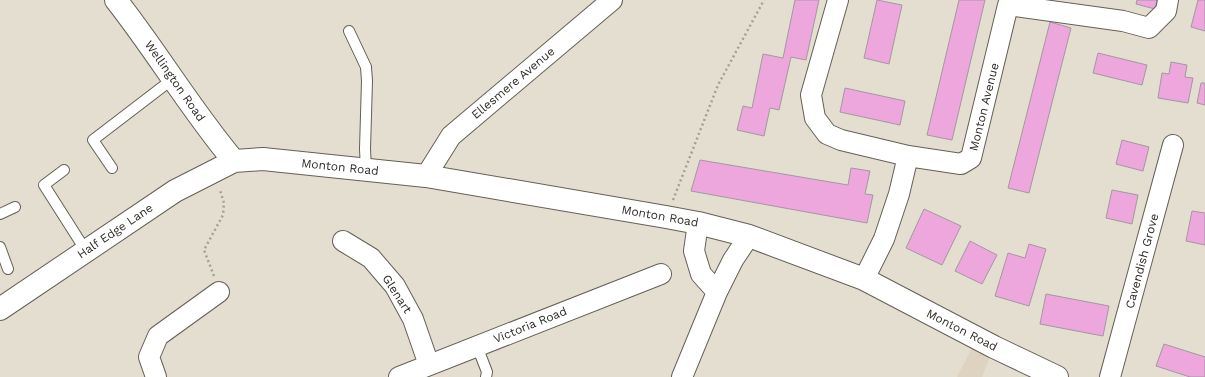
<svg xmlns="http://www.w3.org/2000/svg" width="1205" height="377" font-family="'Work Sans',sans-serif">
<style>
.built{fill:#ddd3c0}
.building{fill:#eda7dd;stroke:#a397a0}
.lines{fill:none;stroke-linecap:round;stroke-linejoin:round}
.lane-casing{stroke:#656055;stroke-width:12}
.street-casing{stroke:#656055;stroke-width:22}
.secondary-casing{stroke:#656055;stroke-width:24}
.path{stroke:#a39f94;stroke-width:2.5;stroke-dasharray:2 3;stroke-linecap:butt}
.lane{stroke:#fff;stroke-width:10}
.street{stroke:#fff;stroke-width:20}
.secondary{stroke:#fff;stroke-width:22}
.labels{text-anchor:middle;stroke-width:4;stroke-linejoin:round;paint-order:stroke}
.street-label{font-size:12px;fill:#2e2c27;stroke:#fff}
</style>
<rect width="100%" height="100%" fill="#e4ded1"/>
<path class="built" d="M 977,338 L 994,347 L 982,377 L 957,377 Z"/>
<path class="building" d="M 795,0 L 819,0 L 806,60 L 791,57 L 779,110 L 770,108 L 764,136 L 737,130 L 743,106 L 752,108 L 763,54 L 783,58 Z
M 877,0 L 902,5 L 889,64 L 864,58 Z
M 959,0 L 985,0 L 952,140 L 927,135 Z
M 1137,0 L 1157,0 L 1155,9 L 1136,4 Z
M 1198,0 L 1205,0 L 1205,31 L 1191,27 Z
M 1050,22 L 1071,28 L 1029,193 L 1008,188 Z
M 1098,53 L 1147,65 L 1142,85 L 1093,73 Z
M 1171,62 L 1187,65 L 1185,77 L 1193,78 L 1188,103 L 1158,98 L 1162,73 L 1169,74 Z
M 1201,83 L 1205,83 L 1205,105 L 1197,103 Z
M 845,88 L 905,101 L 900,125 L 840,112 Z
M 1122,140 L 1149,147 L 1143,171 L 1116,164 Z
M 700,160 L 848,185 L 851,168 L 870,171 L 865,194 L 873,195 L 867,223 L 691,191 Z
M 1112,190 L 1138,195 L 1132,224 L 1106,218 Z
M 924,209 L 961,226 L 942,265 L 906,248 Z
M 1192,211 L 1205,213 L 1205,245 L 1186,241 Z
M 970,241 L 997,255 L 982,284 L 955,271 Z
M 1029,244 L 1046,249 L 1029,306 L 995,296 L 1008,253 L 1025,258 Z
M 1046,294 L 1109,306 L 1103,336 L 1040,324 Z
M 1164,344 L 1205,357 L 1205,377 L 1190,377 L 1156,366 Z"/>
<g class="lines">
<defs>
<path id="lane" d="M 349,31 L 366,67 L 367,81 L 365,149 L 366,170
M 112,168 L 93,140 L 174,78
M 64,170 L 44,185 L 86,251
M 0,214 L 15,207
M 0,247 L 8,269
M 477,346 L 487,372 L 486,377"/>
<path id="street" d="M 838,0 L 811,95 L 815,118 L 827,134 L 841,140 L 908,156
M 1008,5 L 1123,21 L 1149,28 L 1166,11 L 1168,0
M 426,176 L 451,136 L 612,0
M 698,223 L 694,251 L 701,274 L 717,292
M 343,241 L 371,258 L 395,286 L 413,319 L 429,365
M 864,279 L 884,239 L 899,194 L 908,156 L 961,164 L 971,158 L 1008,5
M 156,377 L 149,357 L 158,336 L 219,292
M 399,377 L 661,274
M 682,377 L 717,292 L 733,260 L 749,236
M 1110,377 L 1173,145"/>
<path id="secondary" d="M 116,0 C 157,52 191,110 234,161
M 0,309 L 175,191 L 234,161 L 263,159 L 426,176 L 666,217 L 698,223 L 749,236 L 864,279 L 994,347 L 1057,377"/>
</defs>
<use href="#lane" class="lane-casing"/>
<use href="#street" class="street-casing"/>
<use href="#secondary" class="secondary-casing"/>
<path class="path" d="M 673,200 L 718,85 L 764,0
M 214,276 L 204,250 L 223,215 L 224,203 L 220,190"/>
<use href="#lane" class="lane"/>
<use href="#street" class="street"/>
<use href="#secondary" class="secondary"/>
</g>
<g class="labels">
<g class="street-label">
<text transform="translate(175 81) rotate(55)" y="4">Wellington Road</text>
<text transform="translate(513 83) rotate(-40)" y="4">Ellesmere Avenue</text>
<text transform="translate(984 107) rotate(-76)" y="4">Monton Avenue</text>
<text transform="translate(340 167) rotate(6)" y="4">Monton Road</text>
<text transform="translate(660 216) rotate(10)" y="4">Monton Road</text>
<text transform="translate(115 231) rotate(-34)" y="4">Half Edge Lane</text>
<text transform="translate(1142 261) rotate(-75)" y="4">Cavendish Grove</text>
<text transform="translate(397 294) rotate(57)" y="4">Glenart</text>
<text transform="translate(530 325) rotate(-22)" y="4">Victoria Road</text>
<text transform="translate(962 330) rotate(27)" y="4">Monton Road</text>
</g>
</g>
</svg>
